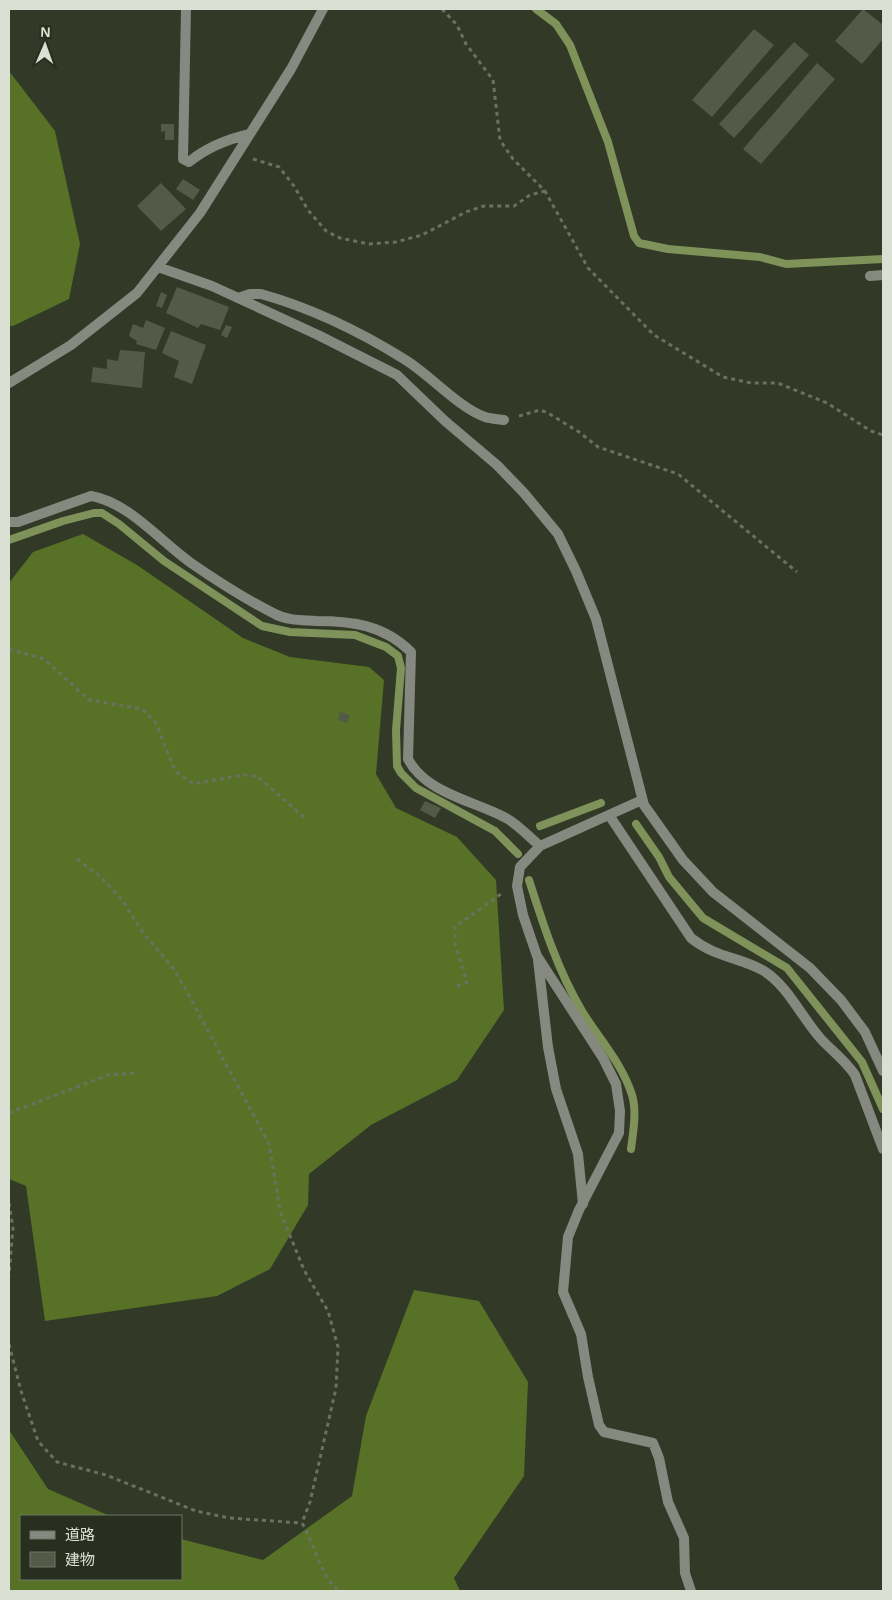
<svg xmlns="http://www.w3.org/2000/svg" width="892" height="1600" font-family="Arial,'Noto Sans JP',sans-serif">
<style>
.forest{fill:#577126}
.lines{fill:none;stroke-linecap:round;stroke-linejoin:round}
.stream{stroke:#7e9259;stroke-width:8}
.building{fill:#535b48}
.path{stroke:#6a7161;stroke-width:3;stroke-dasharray:4 4;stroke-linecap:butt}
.street{stroke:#858980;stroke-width:10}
</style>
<rect width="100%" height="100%" fill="#323927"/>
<path class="forest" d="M 9,71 L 55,131 L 80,244 L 69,299 L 13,326 L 9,326 Z
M 83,534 L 137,565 L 243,638 L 290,657 L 369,667 L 384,680 L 376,774 L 396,808 L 457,837 L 496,880 L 504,1010 L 457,1080 L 371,1125 L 309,1174 L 308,1205 L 270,1269 L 217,1296 L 45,1321 L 26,1186 L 9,1179 L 9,583 L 33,552 Z
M 414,1290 L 479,1301 L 528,1382 L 524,1476 L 454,1578 L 460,1591 L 9,1591 L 9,1430 L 48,1489 L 110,1516 L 21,1516 L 21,1579 L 181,1579 L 181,1539 L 263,1560 L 352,1496 L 366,1416 Z"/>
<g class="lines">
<path class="stream" d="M 536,9 L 556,24 L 570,45 L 608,142 L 634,236 L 639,243 L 668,249 L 760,257 L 786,264 L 883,259
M 9,540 L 63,521 L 94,513 L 102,513 L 119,524 L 164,561 L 262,626 L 290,632 L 355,635 L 386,647 L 398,656 L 401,668 L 396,730 L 397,766 L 401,773 L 416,788 L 495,831 L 518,854
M 636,824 L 659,857 L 669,877 L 703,918 L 787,968 L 862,1062 L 883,1109
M 540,826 L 601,803
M 529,880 C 543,924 558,971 582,1011 C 599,1039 622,1063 632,1095 C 637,1111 633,1133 631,1149"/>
</g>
<path class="building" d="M 863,9 L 883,25 L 883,39 L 862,64 L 835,41 Z
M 754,29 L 774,45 L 712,117 L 692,100 Z
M 794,42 L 809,55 L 734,138 L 719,124 Z
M 817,63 L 835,79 L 761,164 L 743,149 Z
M 161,124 L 174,124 L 174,140 L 165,140 L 165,131 L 161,132 Z
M 183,179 L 200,190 L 193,200 L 176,189 Z
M 161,183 L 186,209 L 161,231 L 137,206 Z
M 177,287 L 229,307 L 220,330 L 201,324 L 198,328 L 166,313 Z
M 161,292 L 167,295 L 162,308 L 156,306 Z
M 146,320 L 165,328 L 156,350 L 136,344 L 137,341 L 129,336 L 133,324 L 143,328 Z
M 226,325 L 232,327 L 227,338 L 221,335 Z
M 171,331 L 206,345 L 192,384 L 174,377 L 179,361 L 162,353 Z
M 120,350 L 145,352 L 142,388 L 91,382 L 93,367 L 107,369 L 107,359 L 118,361 Z
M 340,712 L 350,715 L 347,723 L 338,720 Z
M 425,801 L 441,808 L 435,818 L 420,810 Z"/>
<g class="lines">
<path class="path" d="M 442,9 L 457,25 L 466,44 L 493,80 L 500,140 L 513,159 L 545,191 L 588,268 L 654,335 L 723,377 L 751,383 L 778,383 L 827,403 L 871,431 L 883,435
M 253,159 L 279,167 L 294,186 L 308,210 L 326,231 L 340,238 L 369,244 L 396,242 L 422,235 L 466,212 L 484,206 L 514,206 L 530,195 L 545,191
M 519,416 L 540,410 L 548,413 L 579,432 L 598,447 L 678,474 L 797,572
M 9,649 L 44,659 L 89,700 L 142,709 L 156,723 L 175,771 L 193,784 L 242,775 L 257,776 L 304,817
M 77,859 L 101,877 L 122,900 L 143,933 L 173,968 L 186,990 L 269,1144 L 280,1211 L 304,1270 L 328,1311 L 338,1347 L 336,1388 L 310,1502 L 302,1523 C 315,1546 319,1572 338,1591
M 457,986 L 467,982 L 455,944 L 455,927 L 501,894
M 9,1113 L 108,1075 L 137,1073
M 9,1203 L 13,1228 L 9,1276
M 9,1344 L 21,1391 L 38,1441 L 57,1462 L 106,1475 L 196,1511 L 229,1518 L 302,1523"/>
<path class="street" d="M 186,9 L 183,159 L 189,162 C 207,147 228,139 250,134
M 158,267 L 212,286 L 318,335 L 397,375 L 445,421 L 497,465 L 524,493 L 558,534 L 576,571 L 596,619 L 644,805 L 683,860 L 713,892 L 810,968 L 841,1000 L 865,1032 L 883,1071
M 870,276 L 883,275
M 238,298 L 250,294 L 261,294 C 311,308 359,331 404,359 C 429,374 459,408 485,417 C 491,419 498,419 504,420
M 9,383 L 71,345 L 137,293 L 200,213 L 291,69 L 323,9
M 9,522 L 18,522 L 91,496 C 128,502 160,541 191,563 C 217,581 247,600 275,614 C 288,621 303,620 316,621 C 352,621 384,625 411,652 L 408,759 C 426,793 471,800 504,817 C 517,823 529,837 540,846
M 642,800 L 540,846 L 520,867 L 517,886 L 523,915 L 537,956 L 603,1058 L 616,1084 L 620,1111 L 619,1133 L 579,1210 L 568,1237 L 563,1292 L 581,1334 L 588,1377 L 599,1425 L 604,1432 L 653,1443 L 659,1458 L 668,1502 L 684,1538 L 685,1573 L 691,1591
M 609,815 L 691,938 C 716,958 740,957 764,971 C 788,986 802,1018 821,1039 C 832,1051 846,1061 855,1075 L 883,1149
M 538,960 L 548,1047 L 556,1089 L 578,1154 L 583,1204"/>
</g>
<rect width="892" height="1600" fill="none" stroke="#dbe0d5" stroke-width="20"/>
<rect x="20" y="1515" width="162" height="65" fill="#282f1e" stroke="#707667"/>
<rect x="30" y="1531" width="25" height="8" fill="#858980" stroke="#707667"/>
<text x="65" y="1540" font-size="15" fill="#dbe0d5">道路</text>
<rect x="30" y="1552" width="25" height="15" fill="#535b48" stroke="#707667"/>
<text x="65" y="1565" font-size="15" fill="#dbe0d5">建物</text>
<g transform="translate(45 45) rotate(2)" stroke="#282f1e" stroke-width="4" paint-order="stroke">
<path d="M0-4L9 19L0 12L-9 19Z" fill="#dbe0d5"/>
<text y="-8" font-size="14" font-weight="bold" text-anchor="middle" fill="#dbe0d5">N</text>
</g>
</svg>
